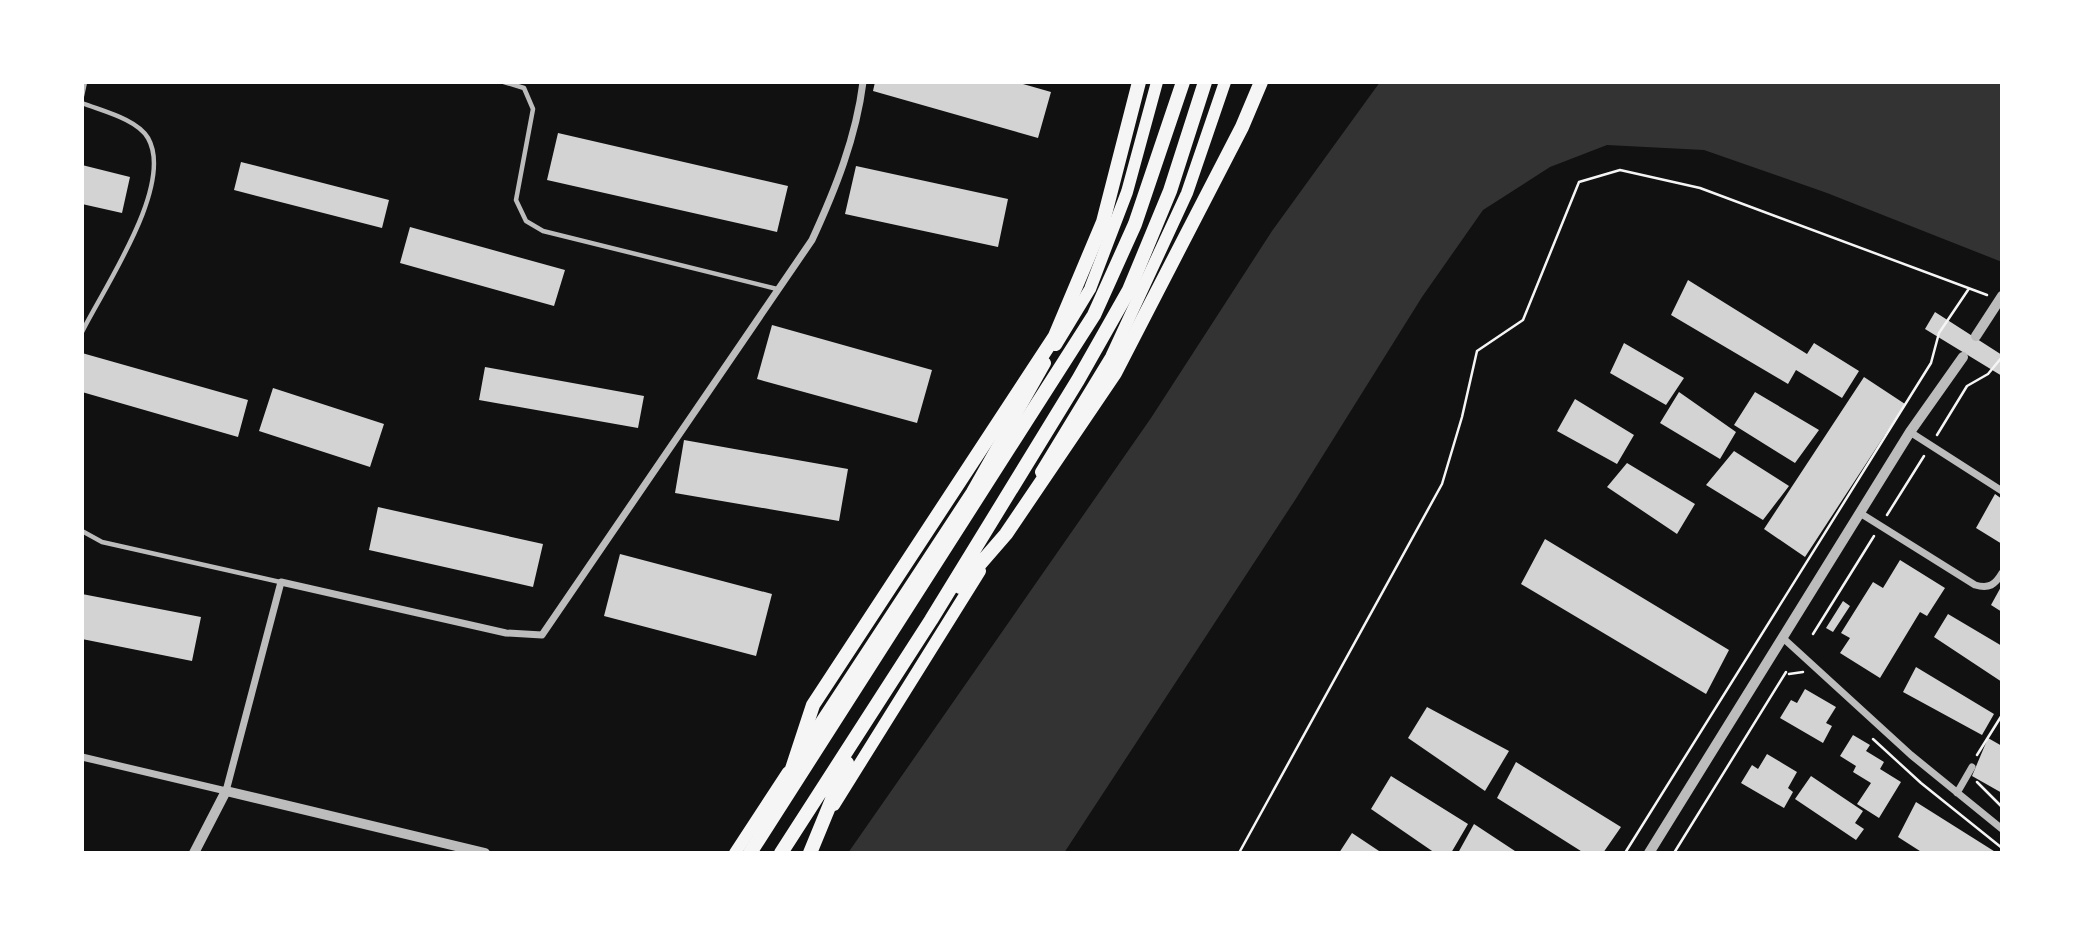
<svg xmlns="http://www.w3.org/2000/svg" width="2084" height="935" font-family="Figtree,sans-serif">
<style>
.water{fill:#333}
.building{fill:#d3d3d3}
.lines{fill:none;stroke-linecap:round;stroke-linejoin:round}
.path{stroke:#f5f5f5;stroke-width:2.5}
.service{stroke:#bcbcbc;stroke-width:4.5}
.minor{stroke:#bcbcbc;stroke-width:7}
.tertiary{stroke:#bcbcbc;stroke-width:10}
.primary{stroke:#f5f5f5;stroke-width:12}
.trunk{stroke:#f5f5f5;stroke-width:14}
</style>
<rect width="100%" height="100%" fill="#111"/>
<path class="water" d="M 1380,82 L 2002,82 L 2002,262 L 1827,193 L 1704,150 L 1607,145 L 1550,167 L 1483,210 L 1422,297 L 1297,497 L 1064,853 L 848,853 L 1151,418 L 1272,231 Z"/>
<path class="building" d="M 875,82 L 1016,82 L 1051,92 L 1038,138 L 873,91 Z
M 558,133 L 788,186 L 777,232 L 547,180 Z
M 241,162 L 389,200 L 382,228 L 234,190 Z
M 82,165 L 130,177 L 122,213 L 82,204 Z
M 856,166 L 1008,199 L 998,247 L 845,214 Z
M 410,227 L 565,270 L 554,306 L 400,263 Z
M 1688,280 L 1807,354 L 1814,343 L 1859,371 L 1842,398 L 1796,370 L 1788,384 L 1671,315 Z
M 1935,312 L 2002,355 L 2002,376 L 1925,329 Z
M 772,325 L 932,370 L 917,423 L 757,379 Z
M 1624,343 L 1684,378 L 1666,405 L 1610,373 Z
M 82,353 L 248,400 L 238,437 L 82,392 Z
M 485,367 L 644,396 L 638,428 L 479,400 Z
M 1864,377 L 1905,404 L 1805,557 L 1764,529 Z
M 273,388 L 384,424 L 370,467 L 259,431 Z
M 1679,392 L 1736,432 L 1720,459 L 1660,423 Z
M 1755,392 L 1819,430 L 1795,463 L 1734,425 Z
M 1575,399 L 1634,435 L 1617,464 L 1557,431 Z
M 684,440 L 848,469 L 839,521 L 675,493 Z
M 1734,451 L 1789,486 L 1763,520 L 1706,485 Z
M 1627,463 L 1695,504 L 1677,534 L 1607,487 Z
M 1995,494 L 2002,499 L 2002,544 L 1976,528 Z
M 378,507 L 543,544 L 533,587 L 369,550 Z
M 1545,539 L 1729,650 L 1706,694 L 1521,584 Z
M 620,554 L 772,594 L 756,656 L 604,616 Z
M 1900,560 L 1945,588 L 1927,616 L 1920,612 L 1880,678 L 1840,653 L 1850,638 L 1841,633 L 1873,582 L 1883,588 Z
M 2002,585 L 2002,612 L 1991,605 Z
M 82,594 L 201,617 L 192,661 L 82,639 Z
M 1843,601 L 1850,606 L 1833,632 L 1826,628 Z
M 1948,614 L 2002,646 L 2002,682 L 1934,637 Z
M 1916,667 L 1994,714 L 1982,735 L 1903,692 Z
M 1805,689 L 1836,707 L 1826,723 L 1832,726 L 1823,743 L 1780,718 L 1791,700 L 1797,703 Z
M 1427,707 L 1509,751 L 1485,791 L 1408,738 Z
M 1853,735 L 1870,745 L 1866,751 L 1884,762 L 1880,769 L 1901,782 L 1879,818 L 1857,804 L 1871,783 L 1853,772 L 1856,766 L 1840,756 Z
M 1988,738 L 2002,746 L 2002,793 L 1972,776 Z
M 1767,754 L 1797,772 L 1788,788 L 1793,792 L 1784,808 L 1741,783 L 1752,765 L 1758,769 Z
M 1516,762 L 1621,827 L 1603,853 L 1584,853 L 1497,798 Z
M 1391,776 L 1468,824 L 1451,853 L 1435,853 L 1371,809 Z
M 1811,776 L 1863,811 L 1855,823 L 1864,829 L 1856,840 L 1795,799 Z
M 1916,802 L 1997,853 L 1923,853 L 1898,837 Z
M 1474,824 L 1518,853 L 1458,853 Z
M 1352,833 L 1382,853 L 1339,853 Z"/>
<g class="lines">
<path class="path" d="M 1937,435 L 1967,386 L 1988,374 L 2002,357
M 1887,515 L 1924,456
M 1813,634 L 1874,536
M 1789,674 L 1803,672
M 1873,739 L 1921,783 L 2002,848
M 1977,755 L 2002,715
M 1977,782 L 2002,807
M 1239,853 L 1442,484 L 1462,417 L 1477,351 L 1523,320 L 1579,182 L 1620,170 L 1700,188 L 1987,295
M 1625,853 L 1931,363 L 1939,333 L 1968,290
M 1674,853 L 1786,672"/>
<path class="service" d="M 504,82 L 524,88 L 533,109 L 516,200 L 526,221 L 543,231 L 777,289
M 82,96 L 85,82
M 82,103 C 102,111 137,119 148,138 C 175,185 103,289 82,332
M 82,531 L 102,542 L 280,582"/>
<path class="minor" d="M 1910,432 L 2002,491
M 1860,513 L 1975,585 C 1989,589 1995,585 2002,573
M 1783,638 L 1911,755 L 2002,829
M 82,757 L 226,791 L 281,582 L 506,633 L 542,635 L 812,240 C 835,190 856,138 863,82
M 1957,793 L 1972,767"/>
<path class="tertiary" d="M 1976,336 L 2002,296
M 194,853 L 226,791 L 485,853
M 1649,853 L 1910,432 L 1963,357"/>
<path class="primary" d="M 1056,345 L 1090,289 L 1127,192 L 1157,82
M 1041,472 L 1111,357 L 1187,193 L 1225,82
M 800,754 L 972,492 L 1045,363
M 834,805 L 980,571
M 735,853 L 788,772"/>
<path class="trunk" d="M 960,587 L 1006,534 L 1115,373 L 1242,127 L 1261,82
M 786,787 L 813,705 L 1055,336 L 1103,222 L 1139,82
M 750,853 L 1094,315 L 1135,224 L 1183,82
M 781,853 L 931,620 L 1078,380 L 1129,290 L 1170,191 L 1205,82
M 810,853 L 847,763"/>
</g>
<rect width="2084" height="935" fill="none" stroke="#ffffff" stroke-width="168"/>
</svg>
